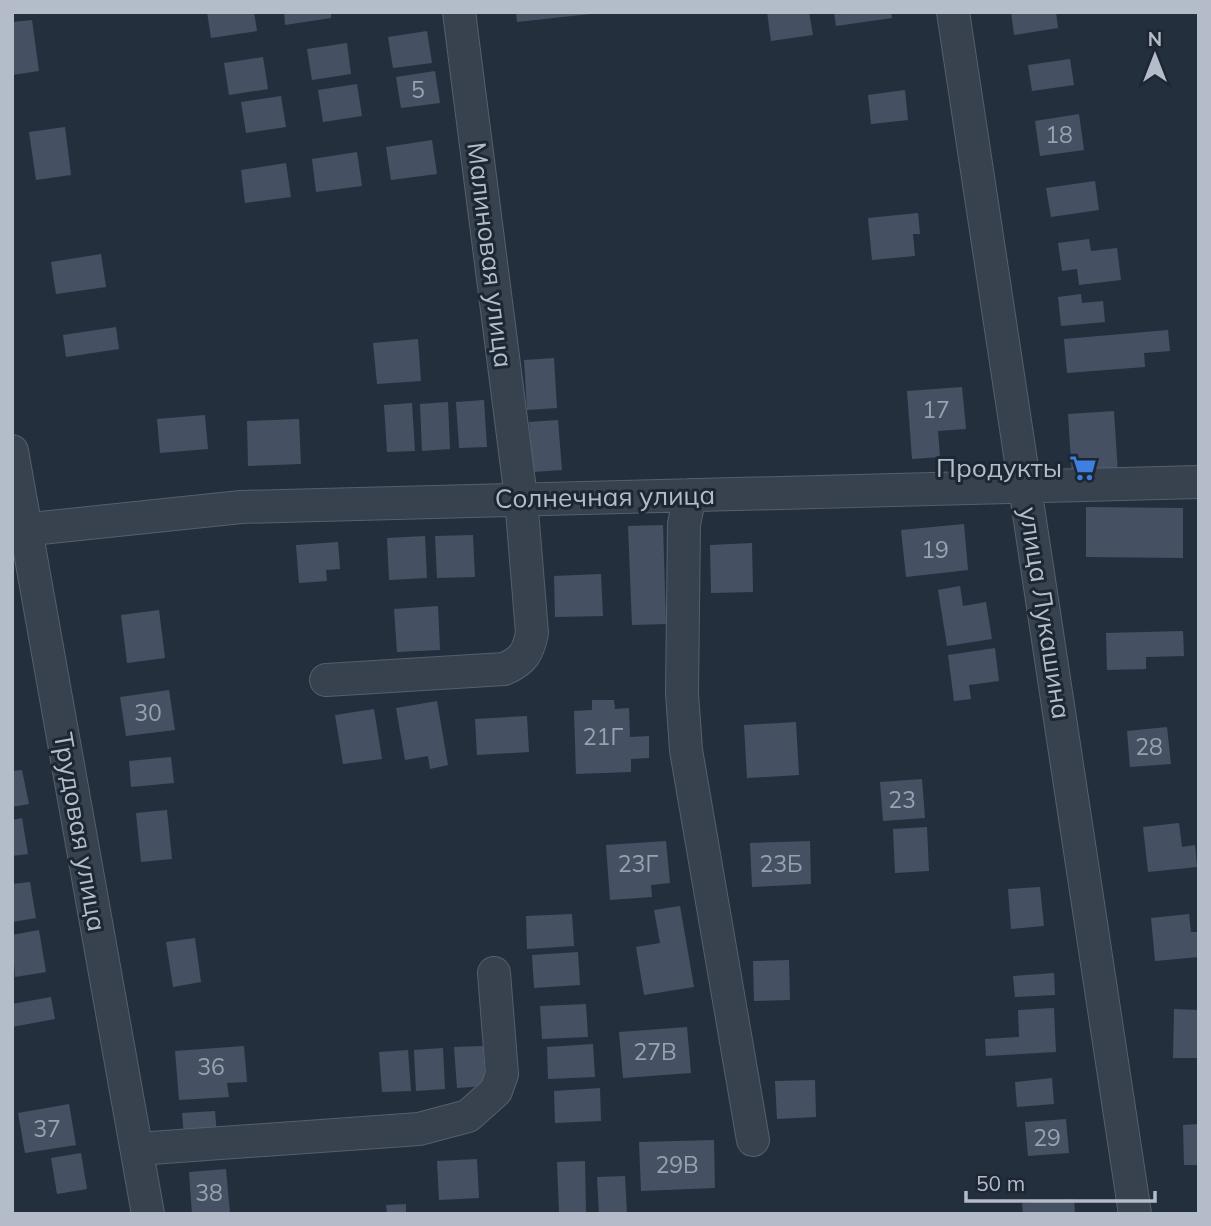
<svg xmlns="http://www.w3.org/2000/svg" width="1211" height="1226" font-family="Mulish,sans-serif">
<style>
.building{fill:#455162}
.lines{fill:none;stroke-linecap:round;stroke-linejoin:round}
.minor-casing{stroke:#565f6c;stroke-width:34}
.minor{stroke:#38414e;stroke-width:32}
.labels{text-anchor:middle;stroke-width:6;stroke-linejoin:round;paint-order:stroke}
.number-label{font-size:23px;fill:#98a1af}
.street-label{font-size:26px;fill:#b4bcc9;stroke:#1d2633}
.poi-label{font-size:26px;fill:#b4bcc9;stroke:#1d2633;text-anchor:end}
</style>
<rect width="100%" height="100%" fill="#242f3e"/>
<path class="building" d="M 207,12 L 254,12 L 257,31 L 211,38 Z
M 284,12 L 331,12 L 331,18 L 285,25 Z
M 516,12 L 590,12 L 590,14 L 517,22 Z
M 767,12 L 809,12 L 813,35 L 771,41 Z
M 834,12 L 891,12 L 892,18 L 836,26 Z
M 1011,12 L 1056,12 L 1058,28 L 1014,35 Z
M 32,20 L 39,71 L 12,75 L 12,22 Z
M 427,31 L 432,63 L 393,68 L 388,37 Z
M 347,43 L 351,74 L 312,80 L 307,49 Z
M 263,57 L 268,89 L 229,95 L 224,63 Z
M 1070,59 L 1074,85 L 1032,91 L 1028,65 Z
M 435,71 L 440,103 L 401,108 L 396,77 Z
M 357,84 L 362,116 L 323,122 L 318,90 Z
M 905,90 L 908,120 L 871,124 L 868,95 Z
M 281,96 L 286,127 L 246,133 L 241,102 Z
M 1079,114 L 1084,150 L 1040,156 L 1035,121 Z
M 65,127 L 71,175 L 36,180 L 29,132 Z
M 432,140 L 437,174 L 391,180 L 386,147 Z
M 357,152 L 362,186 L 316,192 L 312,159 Z
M 286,163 L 291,197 L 245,203 L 241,170 Z
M 1095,181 L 1099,210 L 1051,217 L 1046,188 Z
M 918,213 L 920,234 L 913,234 L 915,256 L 872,260 L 868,218 Z
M 1089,239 L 1091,251 L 1117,248 L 1121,280 L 1079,285 L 1077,269 L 1062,271 L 1058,243 Z
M 101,254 L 106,287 L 56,294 L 51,262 Z
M 1081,294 L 1082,303 L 1103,301 L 1105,322 L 1061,326 L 1058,297 Z
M 116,327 L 119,349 L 66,357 L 63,335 Z
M 1168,330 L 1170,351 L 1144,353 L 1145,367 L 1067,373 L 1064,339 Z
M 418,339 L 421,381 L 377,384 L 373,343 Z
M 554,358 L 557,408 L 527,410 L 524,360 Z
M 962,387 L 966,429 L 938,431 L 940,457 L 912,459 L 907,391 Z
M 484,400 L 487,447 L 459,448 L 456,402 Z
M 448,402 L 450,449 L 422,451 L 420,404 Z
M 412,403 L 415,451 L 387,452 L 384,405 Z
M 1114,411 L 1118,474 L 1072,477 L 1068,414 Z
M 205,415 L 208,449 L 160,453 L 157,419 Z
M 299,419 L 301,464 L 248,466 L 247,421 Z
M 558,420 L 562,470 L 532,472 L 529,422 Z
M 1086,507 L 1183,508 L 1183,558 L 1086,557 Z
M 964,524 L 968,570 L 906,577 L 901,530 Z
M 663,525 L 666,624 L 632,625 L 628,526 Z
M 473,535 L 475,577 L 437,578 L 435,536 Z
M 425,536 L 427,578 L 389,580 L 387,538 Z
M 338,542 L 340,569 L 326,570 L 327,581 L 299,583 L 296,545 Z
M 752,543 L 753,592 L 711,593 L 710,545 Z
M 601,574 L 603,616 L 555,617 L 554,576 Z
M 960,586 L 963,606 L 986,602 L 992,639 L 947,646 L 938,590 Z
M 438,606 L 440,650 L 397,652 L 394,609 Z
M 159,610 L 165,658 L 127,663 L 121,615 Z
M 1183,631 L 1184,656 L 1146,657 L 1146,669 L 1107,670 L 1106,633 Z
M 995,648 L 999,681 L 969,685 L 971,699 L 954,701 L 948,655 Z
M 169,690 L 175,730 L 126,736 L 120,697 Z
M 592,700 L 614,700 L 615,709 L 629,708 L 630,737 L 649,736 L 649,758 L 631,759 L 631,772 L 576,774 L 574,711 L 592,710 Z
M 437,701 L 448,765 L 430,769 L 428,756 L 405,760 L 396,708 Z
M 374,709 L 382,759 L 343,764 L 335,715 Z
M 527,716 L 529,752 L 477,755 L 475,719 Z
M 796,722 L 799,775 L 747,778 L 744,725 Z
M 1167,727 L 1171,764 L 1130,767 L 1127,731 Z
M 171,757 L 174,783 L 131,787 L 129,761 Z
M 22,770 L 29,804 L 12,807 L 12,771 Z
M 922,779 L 925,818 L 883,821 L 880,782 Z
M 167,810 L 172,859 L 141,862 L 136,813 Z
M 22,818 L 28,854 L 12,856 L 12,820 Z
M 1179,823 L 1182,847 L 1195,845 L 1197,867 L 1148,872 L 1143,827 Z
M 927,827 L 929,871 L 895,873 L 893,829 Z
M 666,841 L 670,883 L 651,885 L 652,897 L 610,900 L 606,845 Z
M 810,841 L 811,884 L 752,887 L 750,843 Z
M 30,882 L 36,918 L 12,922 L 12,884 Z
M 1040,887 L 1044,926 L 1011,929 L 1008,889 Z
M 680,906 L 694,987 L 644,995 L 636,947 L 660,943 L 654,910 Z
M 572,914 L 574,946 L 527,949 L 526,916 Z
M 1189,914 L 1191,932 L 1199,932 L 1199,957 L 1155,961 L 1151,918 Z
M 39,930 L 46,972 L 15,977 L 12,935 Z
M 195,938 L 201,982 L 173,987 L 166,942 Z
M 578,952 L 580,985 L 534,988 L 532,955 Z
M 789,960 L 790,1000 L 754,1001 L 753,961 Z
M 1054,973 L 1055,995 L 1015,997 L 1013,976 Z
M 51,997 L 55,1019 L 12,1027 L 12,1004 Z
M 586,1004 L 588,1037 L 542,1039 L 540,1006 Z
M 1054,1008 L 1056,1052 L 986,1056 L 985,1039 L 1019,1037 L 1018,1010 Z
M 1174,1009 L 1199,1010 L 1199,1058 L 1173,1058 Z
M 687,1027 L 691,1073 L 623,1078 L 619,1032 Z
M 593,1044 L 595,1077 L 548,1079 L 547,1047 Z
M 244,1046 L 247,1082 L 227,1083 L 229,1097 L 179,1100 L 175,1051 Z
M 483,1046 L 486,1086 L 457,1088 L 454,1047 Z
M 443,1048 L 445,1089 L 416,1091 L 414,1050 Z
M 408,1050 L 411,1091 L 382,1092 L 379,1052 Z
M 1052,1078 L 1054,1104 L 1017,1107 L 1015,1082 Z
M 815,1080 L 816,1117 L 777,1119 L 775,1081 Z
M 600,1088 L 601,1121 L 555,1123 L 554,1091 Z
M 69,1104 L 76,1145 L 25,1153 L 18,1113 Z
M 215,1111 L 217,1135 L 184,1137 L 182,1113 Z
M 1066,1119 L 1069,1153 L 1028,1156 L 1025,1122 Z
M 1199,1124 L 1199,1165 L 1184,1165 L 1183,1125 Z
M 714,1140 L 715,1188 L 641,1191 L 639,1142 Z
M 81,1153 L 87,1189 L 57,1194 L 51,1158 Z
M 477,1159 L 479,1198 L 439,1200 L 437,1161 Z
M 585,1161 L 586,1212 L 559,1213 L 557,1162 Z
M 226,1169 L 230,1214 L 192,1214 L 189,1172 Z
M 625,1176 L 627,1214 L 599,1214 L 597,1177 Z
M 1074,1199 L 1075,1214 L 1023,1214 L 1022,1203 Z
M 406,1204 L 406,1214 L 387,1214 L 386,1205 Z"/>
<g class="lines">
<defs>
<path id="minor" d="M 953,12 L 1135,1214
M 12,451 L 148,1214
M 690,495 L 684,524 L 682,693 L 686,750 L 753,1140
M 12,531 L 241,507 L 1199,482
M 326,680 L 504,669 C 523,661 528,653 532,633 L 521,498 L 459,12
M 137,1149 L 419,1129 L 468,1116 L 496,1091 L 502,1074 L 494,973"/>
</defs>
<use href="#minor" class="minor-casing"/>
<use href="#minor" class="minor"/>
</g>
<defs>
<symbol id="supermarket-bare" viewBox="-9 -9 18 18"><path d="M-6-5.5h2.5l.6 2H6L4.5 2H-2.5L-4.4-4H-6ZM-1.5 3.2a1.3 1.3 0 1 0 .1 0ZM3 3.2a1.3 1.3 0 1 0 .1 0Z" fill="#3f7fe0" stroke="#1d2633" stroke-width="2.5" paint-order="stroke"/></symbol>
</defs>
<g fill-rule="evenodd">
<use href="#supermarket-bare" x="1064" y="449" width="38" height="38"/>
</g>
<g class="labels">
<g class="number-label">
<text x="418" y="98">5</text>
<text x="1059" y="143">18</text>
<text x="936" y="418">17</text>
<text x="935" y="558">19</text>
<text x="148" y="721">30</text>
<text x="603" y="745">21Г</text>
<text x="1149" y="755">28</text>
<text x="902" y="808">23</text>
<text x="638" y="872">23Г</text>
<text x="781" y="872">23Б</text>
<text x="655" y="1060">27В</text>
<text x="211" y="1075">36</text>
<text x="47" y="1137">37</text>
<text x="1047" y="1146">29</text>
<text x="677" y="1173">29В</text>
<text x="209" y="1201">38</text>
</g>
<g class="street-label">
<text transform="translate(490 255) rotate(83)" y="9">Малиновая улица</text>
<text transform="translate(605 497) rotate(-1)" y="9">Солнечная улица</text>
<text transform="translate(1045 613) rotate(81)" y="9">улица Лукашина</text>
<text transform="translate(80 832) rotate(80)" y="9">Трудовая улица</text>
</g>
<g class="poi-label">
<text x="1062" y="477">Продукты</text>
</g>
</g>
<rect width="1211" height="1226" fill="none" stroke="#b4bcc9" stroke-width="28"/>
<g transform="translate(1155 56)" stroke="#1d2633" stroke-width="5" paint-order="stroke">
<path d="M0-5L12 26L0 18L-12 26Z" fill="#b4bcc9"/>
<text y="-10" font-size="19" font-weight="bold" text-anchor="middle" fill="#b4bcc9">N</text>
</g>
<path d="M966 1191v10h189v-10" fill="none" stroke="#b4bcc9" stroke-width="3.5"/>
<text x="976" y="1191" font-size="21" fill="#b4bcc9" stroke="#1d2633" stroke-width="5" paint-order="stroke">50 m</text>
</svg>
